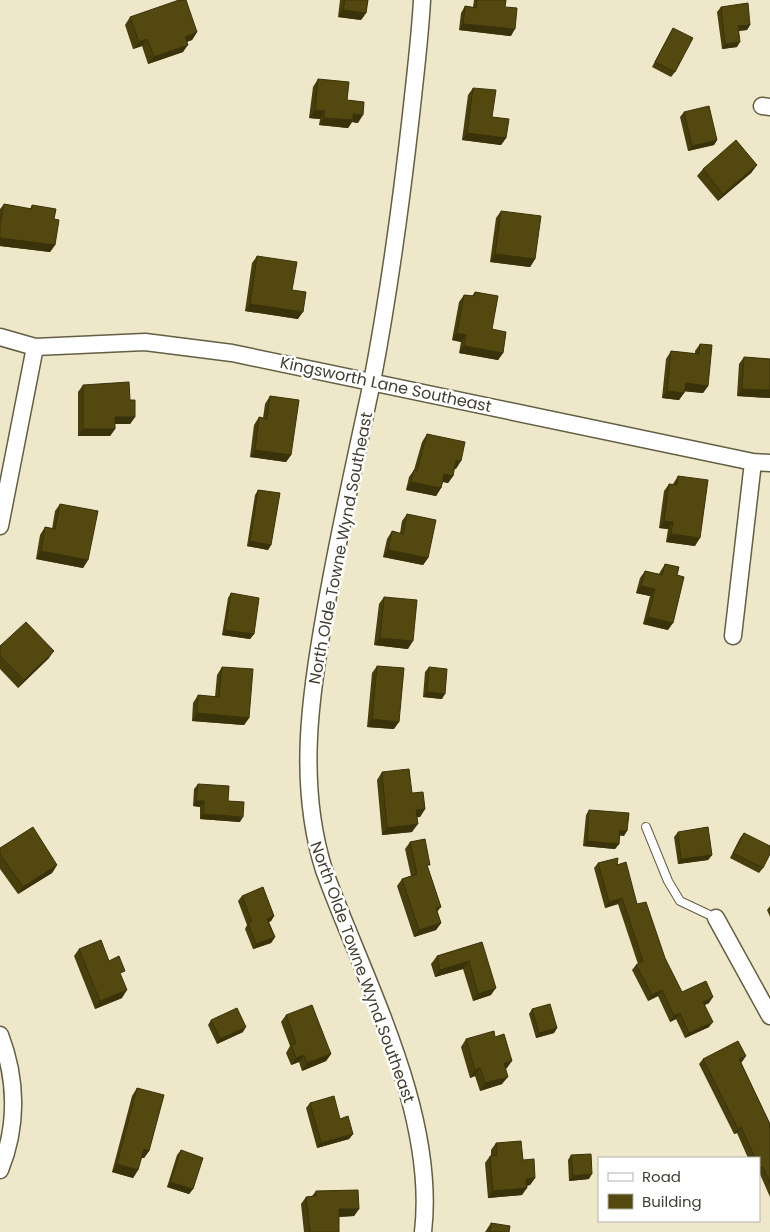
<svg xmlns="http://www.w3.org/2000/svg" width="770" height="1232" font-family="Poppins,sans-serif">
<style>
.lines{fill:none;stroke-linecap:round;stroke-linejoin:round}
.lane-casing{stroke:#645e43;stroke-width:10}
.street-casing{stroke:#645e43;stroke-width:19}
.lane{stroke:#fff;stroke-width:8}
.street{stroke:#fff;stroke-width:16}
.wall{fill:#473e0d}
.shaded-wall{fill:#3a320a}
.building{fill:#53480f;stroke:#3a320a}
.labels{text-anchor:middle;stroke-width:5;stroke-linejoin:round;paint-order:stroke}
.street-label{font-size:16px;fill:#403d31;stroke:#fff}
</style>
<rect width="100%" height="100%" fill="#eee7c9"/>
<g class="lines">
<defs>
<path id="lane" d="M 646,827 L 668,881 L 680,901 L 716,918"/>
<path id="street" d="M 422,0 C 420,38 415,77 411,115 C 401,204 389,293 372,382 C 356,457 339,532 326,607 C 310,695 297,784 324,870 C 364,980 437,1113 423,1232
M 762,106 L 770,107
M 0,337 L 35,347 L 145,342 L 232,353 L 753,462 L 770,463
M 0,526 L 35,347
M 733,636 L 753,462
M 716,918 L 770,1016
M 0,1035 C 17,1079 18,1126 0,1170"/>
</defs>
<use href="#lane" class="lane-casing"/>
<use href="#street" class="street-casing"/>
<use href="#lane" class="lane"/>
<use href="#street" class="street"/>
</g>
<path class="wall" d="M 340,0 L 368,0 L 366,13 L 361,20 L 338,17 Z
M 474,0 L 506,0 L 505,7 L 511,36 L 459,30 L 461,13 L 465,6 L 473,7 Z
M 721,7 L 750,25 L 747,30 L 739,31 L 737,47 L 722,49 L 717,12 Z
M 130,17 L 197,32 L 192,40 L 187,42 L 183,52 L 148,64 L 142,46 L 133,49 L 125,25 Z
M 673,28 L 675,72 L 671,77 L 652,67 L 670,33 Z
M 318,79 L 347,100 L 358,123 L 352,122 L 348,128 L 319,125 L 320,119 L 309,118 L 313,87 Z
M 473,88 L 506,138 L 501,145 L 462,140 L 468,95 Z
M 684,112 L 717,140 L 714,145 L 688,151 L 680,117 Z
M 757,165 L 751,173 L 718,201 L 697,176 L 703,169 Z
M 4,204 L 30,209 L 32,205 L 54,219 L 55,245 L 50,252 L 0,246 L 0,209 Z
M 501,211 L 535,259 L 530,267 L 490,262 L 496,218 Z
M 257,256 L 292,290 L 298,319 L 245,311 L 252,263 Z
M 475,292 L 503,353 L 498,360 L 459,353 L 461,342 L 452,340 L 459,302 L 464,295 L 472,296 Z
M 700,344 L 708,386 L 703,393 L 685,391 L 684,393 L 679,400 L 662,398 L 666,359 L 671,351 L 695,354 L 695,351 Z
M 744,357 L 770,359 L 770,398 L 737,396 L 739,364 Z
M 83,385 L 130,400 L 135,417 L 130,424 L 115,424 L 115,429 L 110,436 L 78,436 L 78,392 Z
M 270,396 L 291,455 L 286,462 L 250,457 L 254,425 L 259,417 L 263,418 L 265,404 Z
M 427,434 L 456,469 L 454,468 L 453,476 L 448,483 L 443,482 L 441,488 L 436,496 L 406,490 L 409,477 L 414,470 L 422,442 Z
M 678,476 L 695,546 L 666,542 L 668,529 L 659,528 L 664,491 L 669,484 L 673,484 Z
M 258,490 L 271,545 L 268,550 L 247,546 L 255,495 Z
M 60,504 L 88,560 L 83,568 L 36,559 L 40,535 L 45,527 L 52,529 L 55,511 Z
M 407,514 L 428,558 L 423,565 L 383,557 L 387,539 L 392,531 L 400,533 L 402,521 Z
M 665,564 L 677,575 L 668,630 L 643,624 L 650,596 L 636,593 L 640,578 L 645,571 L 659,574 L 660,572 Z
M 231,593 L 254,634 L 250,639 L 222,635 L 228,598 Z
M 384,597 L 408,649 L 374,645 L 379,604 Z
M 0,646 L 49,658 L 18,688 L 0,669 Z
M 377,666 L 394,729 L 367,727 L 372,673 Z
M 222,667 L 249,718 L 244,725 L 192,721 L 193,703 L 198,695 L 215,697 L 217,675 Z
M 429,667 L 442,699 L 423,697 L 425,672 Z
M 382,772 L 412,793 L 425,809 L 420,817 L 417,817 L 412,832 L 382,835 L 377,780 Z
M 198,784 L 228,801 L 240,822 L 200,819 L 200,807 L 193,806 L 194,789 Z
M 589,810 L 624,836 L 619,835 L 619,844 L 615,849 L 583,846 L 586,815 Z
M 678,832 L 712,855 L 708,860 L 678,864 L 674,837 Z
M 744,833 L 763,868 L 759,873 L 730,858 L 740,838 Z
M 410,842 L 428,868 L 441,907 L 437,912 L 441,923 L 436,930 L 414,937 L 397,886 L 402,879 L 411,876 L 405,849 Z
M 0,848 L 57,865 L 52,873 L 18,894 L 0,869 Z
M 598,863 L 617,865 L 682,992 L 709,1003 L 705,1005 L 709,1027 L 685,1038 L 676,1019 L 670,1022 L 658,996 L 648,1001 L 632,970 L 636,965 L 638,964 L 618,904 L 605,908 L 594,868 Z
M 242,896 L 274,916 L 271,921 L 269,922 L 275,937 L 271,943 L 253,949 L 245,929 L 247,925 L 238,901 Z
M 770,906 L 770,917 L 767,910 Z
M 482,942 L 491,995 L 473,1001 L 463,969 L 435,977 L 431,964 L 437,956 Z
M 79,949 L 109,961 L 121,977 L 122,998 L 95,1009 L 74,956 Z
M 532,1009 L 557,1028 L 554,1033 L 536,1038 L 529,1014 Z
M 286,1015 L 331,1054 L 326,1061 L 302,1071 L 299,1062 L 291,1065 L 286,1053 L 290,1046 L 281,1022 Z
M 211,1020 L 243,1032 L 217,1044 L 208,1025 Z
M 495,1037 L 507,1068 L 505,1069 L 502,1084 L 480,1091 L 475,1076 L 470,1078 L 461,1047 L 466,1039 Z
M 703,1059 L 742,1062 L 741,1062 L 770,1124 L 770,1197 L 759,1172 L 759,1158 L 748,1158 L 737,1133 L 734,1134 L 699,1064 Z
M 137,1088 L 149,1151 L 144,1158 L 141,1158 L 138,1170 L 133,1178 L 112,1172 L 132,1096 Z
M 310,1103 L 340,1119 L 353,1134 L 349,1139 L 317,1148 L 306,1108 Z
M 496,1143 L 523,1160 L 535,1178 L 530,1185 L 527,1186 L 522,1195 L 488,1198 L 485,1163 L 490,1156 L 491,1156 L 491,1150 Z
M 181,1150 L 193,1189 L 189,1194 L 167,1187 L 177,1155 Z
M 571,1155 L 589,1179 L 569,1181 L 568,1160 Z
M 316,1191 L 359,1209 L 354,1216 L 339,1217 L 339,1232 L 304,1232 L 301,1204 L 306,1197 L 312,1196 Z
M 491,1223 L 509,1232 L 485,1232 Z"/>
<path class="shaded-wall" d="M 343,10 L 366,13 L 361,20 L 338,17 Z
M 463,24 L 515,29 L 511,36 L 459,30 Z
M 750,25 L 747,30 L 735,31 L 738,26 Z
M 197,32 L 192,40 L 180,44 L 185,37 Z
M 147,39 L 142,46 L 133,49 L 139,42 Z
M 740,42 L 737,47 L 722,49 L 725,44 Z
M 188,45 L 183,52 L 148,64 L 154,57 Z
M 315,110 L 325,111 L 320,119 L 309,118 Z
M 353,114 L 363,115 L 358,123 L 352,122 L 348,128 L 319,125 L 324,118 Z
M 467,133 L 506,138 L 501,145 L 462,140 Z
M 717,140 L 714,145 L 688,151 L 692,146 Z
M 757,165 L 751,173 L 718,201 L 723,194 Z
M 0,238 L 55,245 L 50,252 L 0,246 Z
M 495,254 L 535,259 L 530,267 L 490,262 Z
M 250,304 L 303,312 L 298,319 L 245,311 Z
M 457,333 L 466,335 L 461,342 L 452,340 Z
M 464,346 L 503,353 L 498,360 L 459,353 Z
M 686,383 L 708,386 L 703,393 L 680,391 Z
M 742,389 L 770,390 L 770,398 L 737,396 Z
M 667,391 L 684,393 L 679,400 L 662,398 Z
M 115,417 L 135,417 L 130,424 L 109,424 Z
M 83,429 L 115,429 L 110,436 L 78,436 Z
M 255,450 L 291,455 L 286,462 L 250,457 Z
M 456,460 L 461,461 L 456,469 L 451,468 Z
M 444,474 L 453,476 L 448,483 L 439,481 Z
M 411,482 L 441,488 L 436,496 L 406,490 Z
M 664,521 L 673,522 L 668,529 L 659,528 Z
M 671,534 L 700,538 L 695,546 L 666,542 Z
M 250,541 L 271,545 L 268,550 L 247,546 Z
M 388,550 L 428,558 L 423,565 L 383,557 Z
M 41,551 L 88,560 L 83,568 L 36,559 Z
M 641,586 L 655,589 L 650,596 L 636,593 Z
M 648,617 L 673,623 L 668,630 L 643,624 Z
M 225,630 L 254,634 L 250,639 L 222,635 Z
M 380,638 L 413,641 L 408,649 L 374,645 Z
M 54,651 L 49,658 L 18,688 L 24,680 Z
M 427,692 L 445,694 L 442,699 L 423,697 Z
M 197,713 L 249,718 L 244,725 L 192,721 Z
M 372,719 L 399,722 L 394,729 L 367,727 Z
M 196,801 L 204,801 L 200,807 L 193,806 Z
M 425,809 L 420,817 L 411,818 L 416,810 Z
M 203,814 L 243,817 L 240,822 L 200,819 Z
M 418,824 L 412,832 L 382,835 L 387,828 Z
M 620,830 L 627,831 L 624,836 L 616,835 Z
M 587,841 L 619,844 L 615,849 L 583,846 Z
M 712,855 L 708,860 L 678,864 L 681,859 Z
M 57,865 L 52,873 L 18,894 L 23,887 Z
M 622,898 L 618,904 L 605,908 L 609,902 Z
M 274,916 L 271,921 L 264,924 L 267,919 Z
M 441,923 L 436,930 L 414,937 L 419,930 Z
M 275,937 L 271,943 L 253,949 L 256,944 Z
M 469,961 L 463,969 L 435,977 L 440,970 Z
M 496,988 L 491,995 L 473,1001 L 478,994 Z
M 127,990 L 122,998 L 95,1009 L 100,1001 Z
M 662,990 L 658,996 L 648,1001 L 652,995 Z
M 713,997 L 709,1003 L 699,1007 L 703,1002 Z
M 680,1013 L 676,1019 L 670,1022 L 674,1016 Z
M 713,1022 L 709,1027 L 685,1038 L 689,1033 Z
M 246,1027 L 243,1032 L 217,1044 L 220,1039 Z
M 557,1028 L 554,1033 L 536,1038 L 539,1033 Z
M 331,1054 L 326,1061 L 302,1071 L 307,1063 Z
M 304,1055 L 299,1062 L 291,1065 L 296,1058 Z
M 746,1056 L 742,1062 L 736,1065 L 739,1059 Z
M 512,1061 L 507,1068 L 498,1071 L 504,1063 Z
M 480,1068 L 475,1076 L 470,1078 L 475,1070 Z
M 508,1077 L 502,1084 L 480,1091 L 485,1083 Z
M 741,1127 L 737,1133 L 734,1134 L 738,1129 Z
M 353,1134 L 349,1139 L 317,1148 L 321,1143 Z
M 144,1149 L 149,1151 L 144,1158 L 138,1157 Z
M 117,1164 L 138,1170 L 133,1178 L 112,1172 Z
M 592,1174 L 589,1179 L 569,1181 L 573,1176 Z
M 535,1178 L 530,1185 L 521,1186 L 526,1179 Z
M 170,1182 L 193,1189 L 189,1194 L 167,1187 Z
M 527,1188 L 522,1195 L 488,1198 L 493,1191 Z
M 339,1209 L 359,1209 L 354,1216 L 333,1217 Z"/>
<path class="building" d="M 179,0 L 186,0 L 197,32 L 185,37 L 188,45 L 154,57 L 147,39 L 139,42 L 130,17 Z
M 345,0 L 368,0 L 366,13 L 343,10 Z
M 477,0 L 506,0 L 505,7 L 517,8 L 515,29 L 463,24 L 465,6 L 476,8 Z
M 748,3 L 750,25 L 738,26 L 740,42 L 725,44 L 721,7 Z
M 673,28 L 693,38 L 675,72 L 655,62 Z
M 318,79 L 349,82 L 347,100 L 364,102 L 363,115 L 353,114 L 353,120 L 324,118 L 325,111 L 315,110 Z
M 473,88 L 496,90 L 492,117 L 509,119 L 506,138 L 467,133 Z
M 709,106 L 717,140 L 692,146 L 684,112 Z
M 736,140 L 757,165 L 723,194 L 703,169 Z
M 4,204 L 32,209 L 32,205 L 56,209 L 54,219 L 59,220 L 55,245 L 0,238 L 0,224 Z
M 501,211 L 541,216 L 535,259 L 495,254 Z
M 257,256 L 297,262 L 292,290 L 306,292 L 303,312 L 250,304 Z
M 475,292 L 498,296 L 492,329 L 506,332 L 503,353 L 464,346 L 466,335 L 457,333 L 464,295 L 474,296 Z
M 700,344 L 712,345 L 708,386 L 686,383 L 684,393 L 667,391 L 671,351 L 699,354 Z
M 744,357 L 770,359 L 770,390 L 742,389 Z
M 129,382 L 130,400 L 135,400 L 135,417 L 115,417 L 115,429 L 83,429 L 83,385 Z
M 270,396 L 299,400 L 291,455 L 255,450 L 259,417 L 267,419 Z
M 427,434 L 465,442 L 461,461 L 456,460 L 453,476 L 444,474 L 441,488 L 411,482 L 414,470 L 417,471 Z
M 678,476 L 708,480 L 700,538 L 671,534 L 673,522 L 664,521 L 669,484 L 677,485 Z
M 258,490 L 280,493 L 271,545 L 250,541 Z
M 60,504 L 98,511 L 88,560 L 41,551 L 45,527 L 55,529 Z
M 407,514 L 436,520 L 428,558 L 388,550 L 392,531 L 403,534 Z
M 665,564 L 679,567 L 677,575 L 684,577 L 673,623 L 648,617 L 655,589 L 641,586 L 645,571 L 662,575 Z
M 231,593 L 259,598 L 254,634 L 225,630 Z
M 384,597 L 417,600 L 413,641 L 380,638 Z
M 26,622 L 54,651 L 24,680 L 0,656 L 0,646 Z
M 377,666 L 404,668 L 399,722 L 372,719 Z
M 222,667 L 253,669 L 249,718 L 197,713 L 198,695 L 219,697 Z
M 429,667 L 447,669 L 445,694 L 427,692 Z
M 409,769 L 412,793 L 423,792 L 425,809 L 416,810 L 418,824 L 387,828 L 382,772 Z
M 198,784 L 229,786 L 228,801 L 244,802 L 243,817 L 203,814 L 204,801 L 196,801 Z
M 589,810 L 629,813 L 627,831 L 620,830 L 619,844 L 587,841 Z
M 33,827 L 57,865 L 23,887 L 0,854 L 0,848 Z
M 708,827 L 712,855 L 681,859 L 678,832 Z
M 744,833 L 770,846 L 770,854 L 763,868 L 733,853 Z
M 425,839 L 430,865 L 427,865 L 441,907 L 436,908 L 441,923 L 419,930 L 402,879 L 417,874 L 410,842 Z
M 618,858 L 617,865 L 626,862 L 637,904 L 646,902 L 665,958 L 682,992 L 706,981 L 713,997 L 703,1002 L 713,1022 L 689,1033 L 680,1013 L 674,1016 L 662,990 L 652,995 L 636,965 L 643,961 L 622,898 L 609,902 L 598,863 Z
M 263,887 L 274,916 L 267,919 L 275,937 L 256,944 L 248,923 L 252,922 L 242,896 Z
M 101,940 L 109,961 L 119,956 L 125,971 L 120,973 L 127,990 L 100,1001 L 79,949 Z
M 482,942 L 496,988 L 478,994 L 469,961 L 440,970 L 437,956 Z
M 550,1004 L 557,1028 L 539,1033 L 532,1009 Z
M 312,1005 L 331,1054 L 307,1063 L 304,1055 L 296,1058 L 291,1045 L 296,1043 L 286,1015 Z
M 237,1008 L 246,1027 L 220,1039 L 211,1020 Z
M 494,1031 L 495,1037 L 504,1034 L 512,1061 L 504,1063 L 508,1077 L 485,1083 L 480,1068 L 475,1070 L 466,1039 Z
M 738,1041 L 746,1056 L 739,1059 L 770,1124 L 770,1183 L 763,1167 L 759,1168 L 759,1158 L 755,1158 L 741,1127 L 738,1129 L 703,1059 Z
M 137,1088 L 164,1095 L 149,1151 L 144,1149 L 138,1170 L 117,1164 Z
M 334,1096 L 340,1119 L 348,1116 L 353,1134 L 321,1143 L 310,1103 Z
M 521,1141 L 523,1160 L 534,1159 L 535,1178 L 526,1179 L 527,1188 L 493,1191 L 490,1156 L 497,1155 L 496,1143 Z
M 181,1150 L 203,1158 L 193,1189 L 170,1182 Z
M 591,1154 L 592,1174 L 573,1176 L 571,1155 Z
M 358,1190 L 359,1209 L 339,1209 L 339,1232 L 310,1232 L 306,1197 L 316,1196 L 316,1191 Z
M 491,1223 L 510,1226 L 509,1232 L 490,1232 Z"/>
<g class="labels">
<g class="street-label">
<text transform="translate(386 384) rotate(12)" y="6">Kingsworth Lane Southeast</text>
<text transform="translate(340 548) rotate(-79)" y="6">North Olde Towne Wynd Southeast</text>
<text transform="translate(363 972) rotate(70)" y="6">North Olde Towne Wynd Southeast</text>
</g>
</g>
<rect x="598" y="1157" width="162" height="65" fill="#ffffff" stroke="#b3b1ad"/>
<rect x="608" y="1173" width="25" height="8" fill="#ffffff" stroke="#b3b1ad"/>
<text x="642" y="1182" font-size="15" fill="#403d31">Road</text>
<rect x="608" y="1194" width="25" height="15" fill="#53480f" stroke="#b3b1ad"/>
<text x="642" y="1207" font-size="15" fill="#403d31">Building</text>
</svg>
